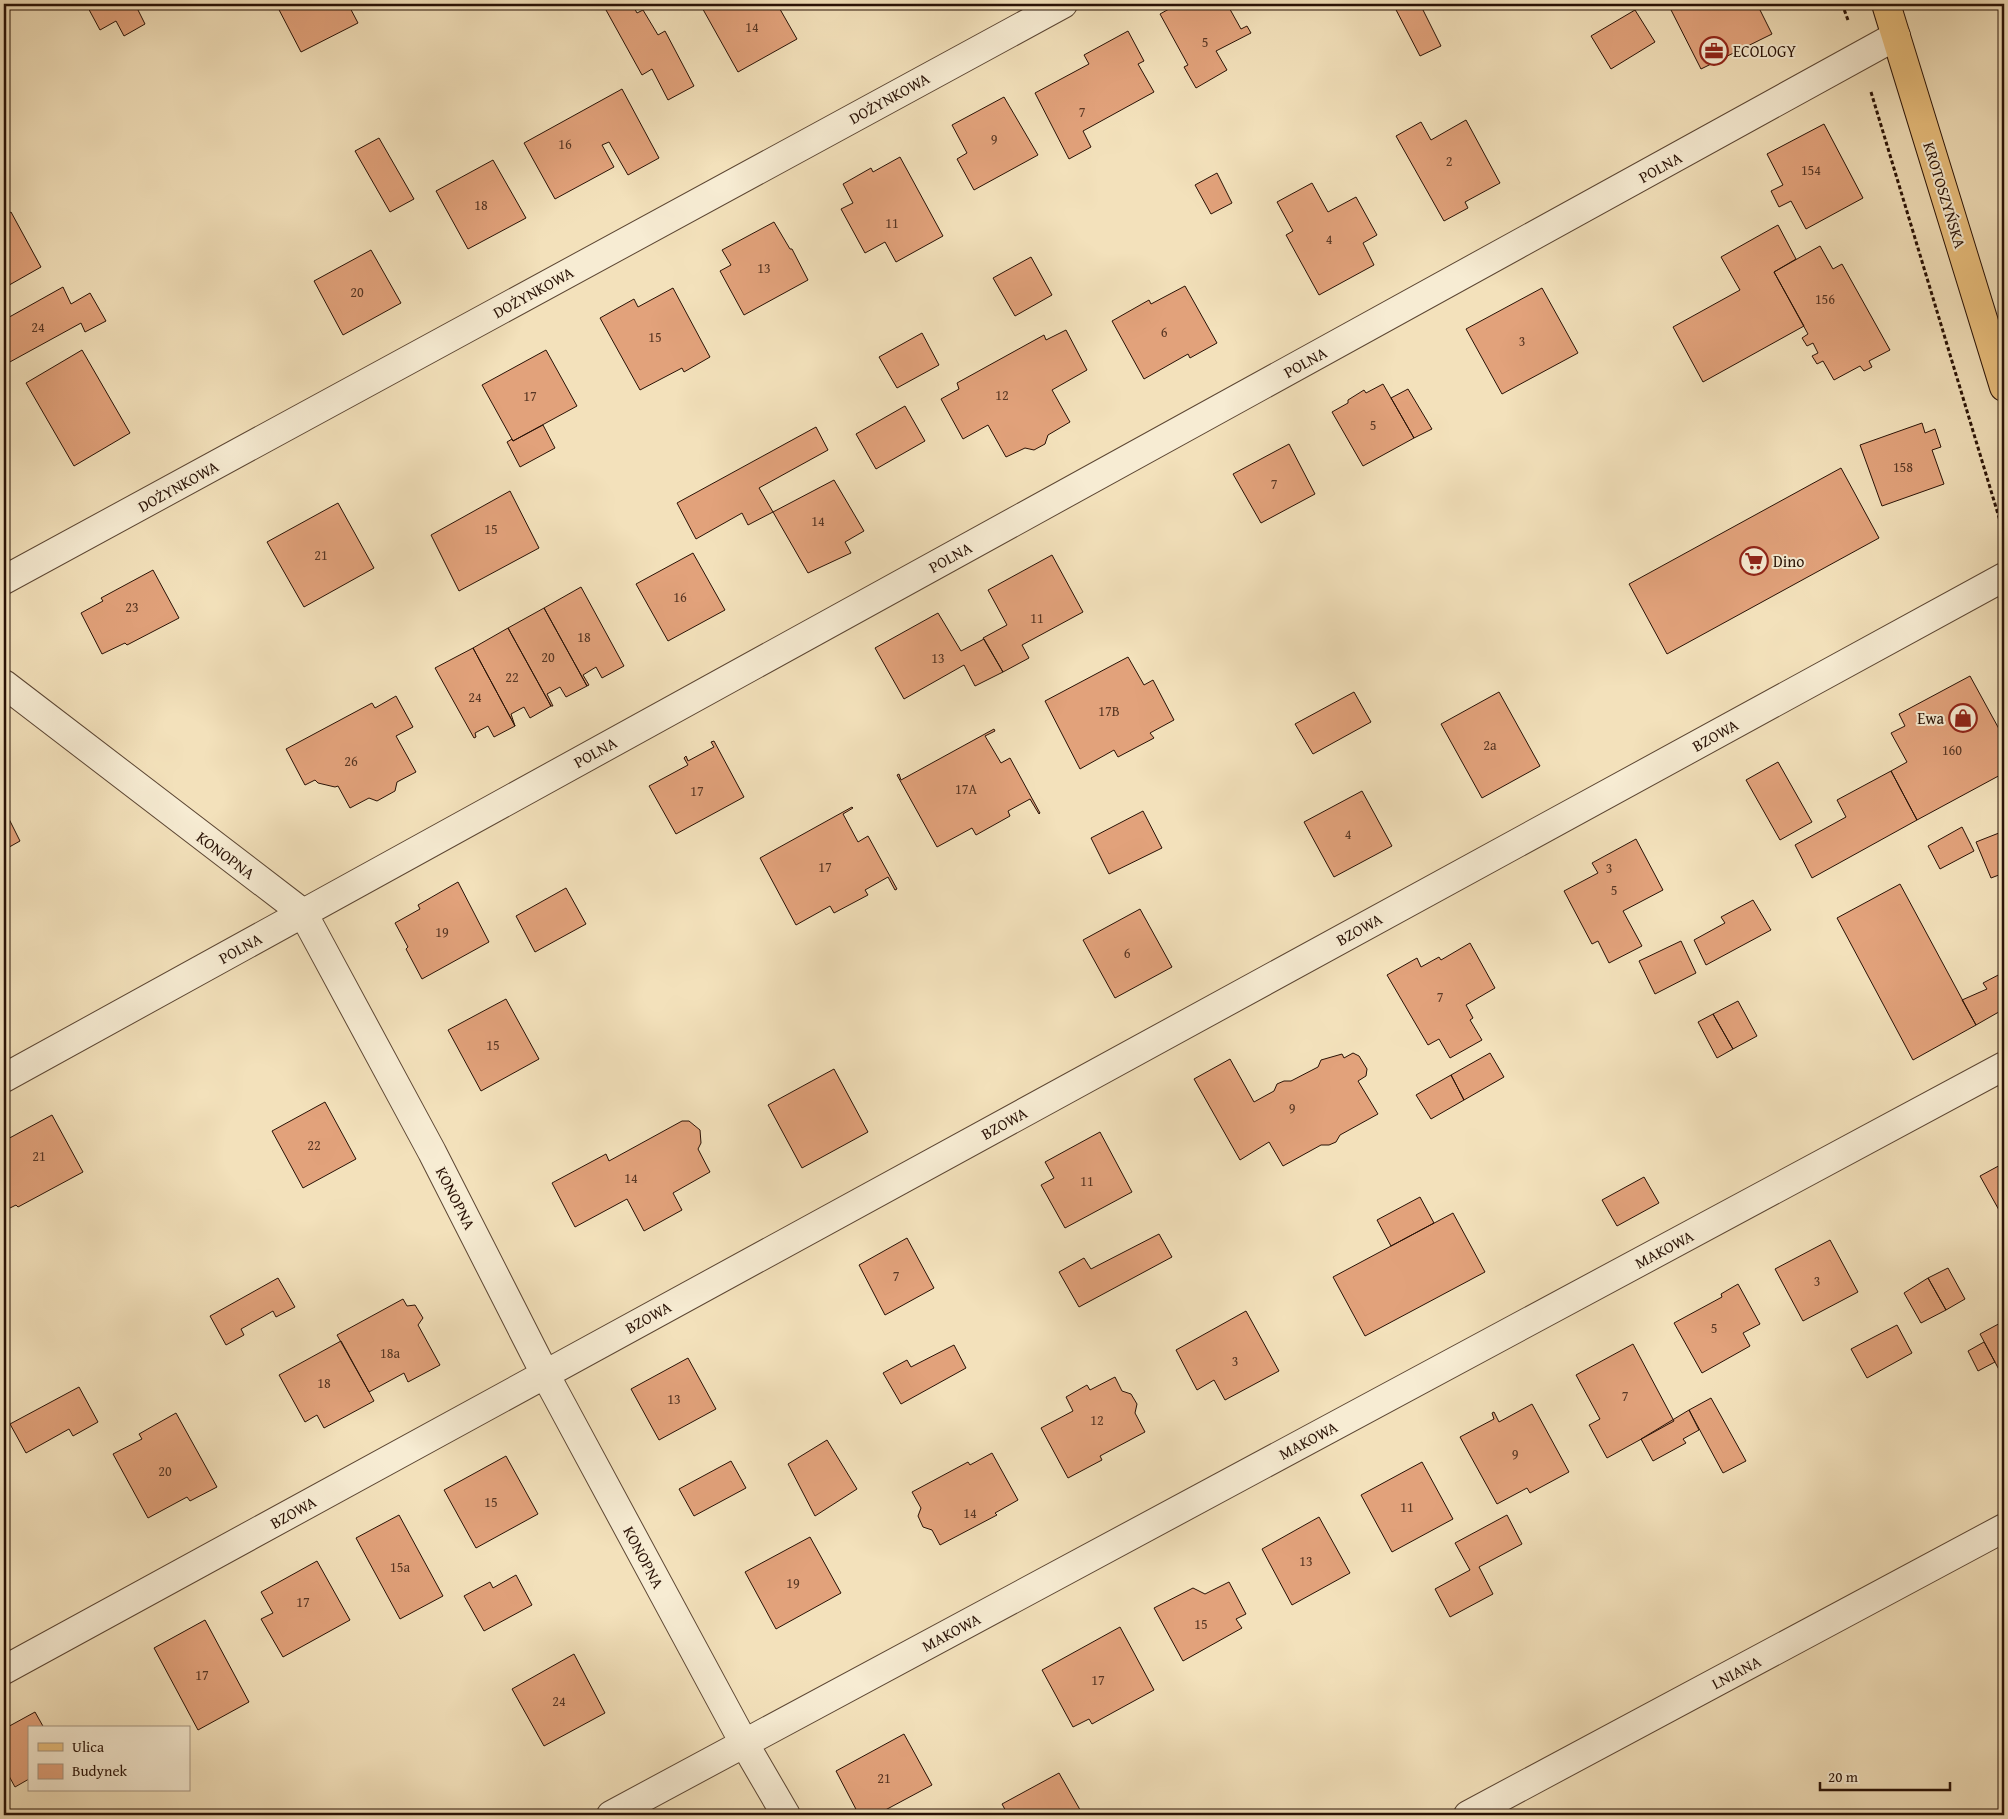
<svg xmlns="http://www.w3.org/2000/svg" width="2008" height="1819" font-family="'Gentium Book Plus',serif">
<style>
.building{fill:#e2a27b;stroke:#291206}
.lines{fill:none;stroke-linecap:round;stroke-linejoin:round}
.minor-casing{stroke:#5c4633;stroke-width:30}
.major-casing{stroke:#291206;stroke-width:30}
.path{stroke:#291206;stroke-width:3;stroke-dasharray:4 2.5;stroke-linecap:butt}
.minor{stroke:#f7ecd3;stroke-width:28}
.major{stroke:#eac07e;stroke-width:28}
.labels{text-anchor:middle;stroke-width:4;stroke-linejoin:round;paint-order:stroke}
.number-label{font-size:14px;fill:#573623}
.poi-label{font-size:16px;fill:#291206;stroke:#f7ecd3;text-anchor:start}
.street-label{font-size:16px;fill:#291206;stroke:#f7ecd3}
</style>
<rect width="100%" height="100%" fill="#f3e1bb"/>
<filter id="stains"><feTurbulence type="fractalNoise" baseFrequency=".004" numOctaves="4"/><feColorMatrix values="0 0 0 0 .2 0 0 0 0 .09 0 0 0 0 .02 0 0 0 .5 -.17"/></filter>
<radialGradient id="worn" r=".72"><stop offset=".6" stop-color="#630" stop-opacity="0"/><stop offset="1" stop-color="#630" stop-opacity=".3"/></radialGradient>
<path class="building" d="M 86,4 L 135,4 L 145,24 L 124,36 L 116,21 L 100,30 Z
M 276,4 L 348,4 L 358,23 L 301,52 Z
M 619,4 L 632,4 L 637,13 L 643,10 L 658,35 L 665,31 L 694,86 L 668,100 L 652,69 L 642,75 L 606,10 Z
M 700,4 L 777,4 L 797,39 L 738,72 Z
M 1178,4 L 1227,4 L 1241,29 L 1247,26 L 1251,33 L 1216,51 L 1227,70 L 1196,88 L 1184,67 L 1188,65 L 1160,14 Z
M 1393,4 L 1420,4 L 1441,46 L 1420,56 Z
M 1668,4 L 1757,4 L 1772,34 L 1701,69 Z
M 1635,10 L 1655,42 L 1611,69 L 1591,36 Z
M 1128,31 L 1144,61 L 1138,64 L 1154,92 L 1083,131 L 1091,147 L 1069,159 L 1035,93 L 1089,64 L 1084,55 Z
M 622,89 L 659,158 L 628,175 L 609,142 L 602,145 L 614,167 L 555,199 L 524,143 Z
M 1004,97 L 1038,155 L 974,190 L 957,159 L 967,153 L 952,125 Z
M 1466,120 L 1500,183 L 1465,202 L 1468,208 L 1444,221 L 1396,136 L 1421,122 L 1431,140 Z
M 1824,124 L 1863,198 L 1806,229 L 1791,201 L 1779,207 L 1771,191 L 1783,185 L 1767,154 Z
M 379,138 L 414,199 L 390,212 L 355,151 Z
M 900,157 L 943,236 L 896,262 L 885,242 L 865,253 L 841,209 L 853,203 L 843,184 L 871,168 L 873,172 Z
M 493,160 L 526,218 L 468,249 L 436,191 Z
M 1217,173 L 1232,203 L 1211,214 L 1195,185 Z
M 1312,183 L 1328,212 L 1356,197 L 1377,235 L 1363,243 L 1374,265 L 1319,295 L 1286,235 L 1293,231 L 1277,202 Z
M 11,212 L 41,267 L 4,288 L 4,216 Z
M 774,222 L 790,249 L 792,249 L 808,280 L 744,315 L 720,271 L 731,265 L 722,250 Z
M 1778,225 L 1796,259 L 1774,272 L 1804,326 L 1703,382 L 1673,327 L 1740,290 L 1721,257 Z
M 1820,246 L 1833,269 L 1842,264 L 1890,350 L 1869,361 L 1872,367 L 1864,371 L 1860,366 L 1834,380 L 1823,361 L 1817,364 L 1812,356 L 1818,353 L 1813,343 L 1807,346 L 1802,338 L 1808,334 L 1774,272 Z
M 371,250 L 401,303 L 343,335 L 314,281 Z
M 1031,257 L 1052,295 L 1015,316 L 993,278 Z
M 1185,286 L 1217,343 L 1190,358 L 1188,354 L 1144,379 L 1112,321 L 1149,300 L 1151,304 Z
M 63,287 L 71,304 L 90,293 L 106,321 L 85,332 L 81,323 L 8,363 L 4,356 L 4,320 Z
M 673,288 L 710,357 L 684,372 L 682,368 L 640,390 L 600,318 L 634,299 L 638,307 Z
M 1542,288 L 1578,353 L 1502,394 L 1466,329 Z
M 1066,330 L 1087,370 L 1052,390 L 1070,422 L 1048,435 L 1045,444 L 1034,450 L 1025,448 L 1006,457 L 988,425 L 963,439 L 941,399 L 959,389 L 957,383 L 1044,335 L 1046,340 Z
M 922,333 L 939,365 L 897,388 L 879,357 Z
M 82,350 L 130,433 L 74,466 L 26,383 Z
M 546,350 L 577,406 L 513,441 L 482,385 Z
M 1383,384 L 1414,438 L 1363,466 L 1332,412 L 1348,403 L 1348,400 L 1364,390 L 1366,393 Z
M 1408,389 L 1432,429 L 1414,438 L 1391,398 Z
M 905,406 L 925,441 L 876,469 L 856,434 Z
M 1922,423 L 1925,433 L 1935,429 L 1941,447 L 1932,450 L 1944,484 L 1882,506 L 1860,445 Z
M 543,425 L 555,448 L 520,467 L 507,442 L 512,439 L 513,441 Z
M 816,427 L 828,450 L 759,488 L 773,512 L 748,525 L 742,513 L 696,539 L 677,503 Z
M 1289,444 L 1315,494 L 1261,523 L 1233,474 Z
M 1841,468 L 1879,538 L 1667,654 L 1629,584 Z
M 834,480 L 864,531 L 845,542 L 851,553 L 808,573 L 773,512 Z
M 510,491 L 539,548 L 459,591 L 431,535 Z
M 338,503 L 374,568 L 304,607 L 267,542 Z
M 693,553 L 725,610 L 668,641 L 636,584 Z
M 1052,555 L 1083,612 L 1022,645 L 1029,658 L 1003,672 L 983,638 L 1007,625 L 988,590 Z
M 153,570 L 179,618 L 127,645 L 125,643 L 102,654 L 81,613 L 103,601 L 101,598 Z
M 581,587 L 624,666 L 602,678 L 596,667 L 583,675 L 589,685 L 587,686 L 544,608 Z
M 544,608 L 587,686 L 566,697 L 560,687 L 547,694 L 553,706 L 551,706 L 508,628 Z
M 938,613 L 961,651 L 984,639 L 1003,672 L 975,686 L 964,665 L 904,699 L 875,648 Z
M 508,628 L 551,706 L 530,718 L 524,707 L 511,714 L 515,726 L 473,648 Z
M 473,648 L 515,726 L 494,737 L 488,726 L 475,733 L 476,737 L 474,738 L 435,668 Z
M 1128,657 L 1144,685 L 1153,680 L 1174,720 L 1150,733 L 1154,738 L 1118,757 L 1114,750 L 1080,769 L 1045,701 Z
M 1970,676 L 2004,738 L 2004,773 L 1917,820 L 1891,771 L 1907,762 L 1891,733 L 1905,726 L 1899,714 Z
M 1354,692 L 1371,722 L 1313,754 L 1295,724 Z
M 1499,692 L 1540,766 L 1482,798 L 1441,724 Z
M 396,696 L 413,727 L 396,736 L 416,772 L 397,782 L 395,791 L 377,801 L 369,798 L 350,808 L 338,786 L 335,787 L 318,783 L 315,780 L 305,785 L 286,749 L 372,703 L 375,708 Z
M 994,729 L 995,731 L 985,736 L 1001,763 L 1010,758 L 1040,813 L 1039,814 L 1030,799 L 1008,811 L 1010,816 L 976,835 L 972,828 L 937,847 L 897,775 L 899,774 L 901,780 Z
M 714,741 L 744,797 L 676,834 L 649,786 L 688,765 L 684,758 L 686,756 L 688,761 L 714,747 L 711,742 Z
M 1778,762 L 1812,822 L 1780,840 L 1746,780 Z
M 1891,771 L 1917,820 L 1812,878 L 1795,845 L 1846,817 L 1837,800 Z
M 1362,791 L 1392,846 L 1334,877 L 1304,822 Z
M 852,807 L 853,808 L 843,814 L 858,842 L 868,836 L 897,889 L 895,890 L 888,877 L 865,890 L 868,895 L 834,913 L 830,906 L 796,925 L 760,858 Z
M 4,809 L 20,841 L 4,850 Z
M 1143,811 L 1162,848 L 1109,874 L 1091,838 Z
M 1962,827 L 1974,851 L 1940,869 L 1928,846 Z
M 2004,831 L 2004,873 L 1991,878 L 1976,842 Z
M 1636,839 L 1663,890 L 1623,911 L 1642,946 L 1609,963 L 1598,941 L 1592,944 L 1564,891 L 1598,873 L 1592,863 Z
M 458,882 L 489,942 L 422,979 L 406,949 L 408,947 L 395,923 L 420,909 L 418,905 Z
M 1900,884 L 1976,1025 L 1913,1060 L 1837,918 Z
M 566,888 L 586,924 L 535,952 L 516,916 Z
M 1753,900 L 1771,930 L 1706,965 L 1694,940 L 1725,923 L 1721,917 Z
M 1140,909 L 1172,967 L 1115,998 L 1083,940 Z
M 1681,941 L 1696,973 L 1655,994 L 1639,961 Z
M 1470,943 L 1495,988 L 1466,1005 L 1473,1018 L 1470,1020 L 1482,1040 L 1450,1058 L 1439,1039 L 1428,1045 L 1387,975 L 1417,958 L 1421,967 L 1439,957 L 1441,960 Z
M 2004,972 L 2004,1009 L 1976,1025 L 1962,1000 L 1987,989 L 1983,983 Z
M 506,999 L 539,1059 L 481,1091 L 448,1030 Z
M 1738,1001 L 1757,1036 L 1733,1049 L 1713,1014 Z
M 1713,1014 L 1733,1049 L 1717,1058 L 1698,1022 Z
M 1353,1053 L 1359,1056 L 1367,1069 L 1366,1076 L 1358,1081 L 1378,1114 L 1340,1135 L 1336,1142 L 1329,1145 L 1321,1145 L 1283,1166 L 1269,1142 L 1240,1160 L 1194,1079 L 1230,1059 L 1254,1102 L 1274,1091 L 1277,1084 L 1284,1081 L 1291,1081 L 1318,1067 L 1321,1060 L 1342,1054 L 1344,1058 Z
M 1490,1053 L 1504,1077 L 1464,1100 L 1451,1075 Z
M 834,1069 L 868,1132 L 802,1168 L 768,1105 Z
M 1451,1075 L 1464,1100 L 1431,1119 L 1416,1095 Z
M 325,1102 L 356,1159 L 303,1188 L 272,1131 Z
M 52,1115 L 83,1172 L 18,1207 L 16,1205 L 4,1211 L 4,1141 Z
M 682,1121 L 689,1121 L 700,1130 L 701,1143 L 698,1149 L 710,1172 L 673,1193 L 682,1210 L 644,1231 L 627,1199 L 575,1227 L 552,1183 L 606,1154 L 609,1161 Z
M 1100,1132 L 1132,1192 L 1065,1228 L 1041,1185 L 1054,1178 L 1045,1162 Z
M 2004,1163 L 2004,1219 L 1980,1176 Z
M 1644,1177 L 1659,1203 L 1617,1226 L 1602,1200 Z
M 1420,1197 L 1434,1223 L 1391,1246 L 1377,1220 Z
M 1453,1213 L 1485,1272 L 1365,1336 L 1333,1277 Z
M 1159,1234 L 1172,1257 L 1079,1307 L 1059,1272 L 1084,1258 L 1091,1269 Z
M 907,1238 L 934,1288 L 885,1315 L 859,1265 Z
M 1830,1240 L 1858,1292 L 1803,1321 L 1775,1269 Z
M 1948,1268 L 1965,1299 L 1946,1310 L 1928,1278 Z
M 278,1278 L 295,1307 L 276,1317 L 273,1311 L 241,1329 L 244,1335 L 226,1345 L 210,1316 Z
M 1928,1278 L 1946,1310 L 1921,1323 L 1904,1293 Z
M 1738,1284 L 1760,1324 L 1743,1333 L 1750,1346 L 1702,1373 L 1674,1323 L 1722,1297 L 1721,1294 Z
M 403,1299 L 407,1306 L 415,1305 L 423,1318 L 418,1325 L 440,1365 L 408,1382 L 404,1373 L 369,1392 L 337,1335 Z
M 1246,1311 L 1279,1371 L 1225,1400 L 1214,1380 L 1197,1390 L 1176,1350 Z
M 2004,1321 L 2004,1379 L 1980,1334 Z
M 1897,1325 L 1912,1353 L 1867,1378 L 1851,1349 Z
M 341,1341 L 374,1401 L 324,1428 L 317,1415 L 305,1422 L 279,1375 Z
M 1984,1342 L 1995,1362 L 1978,1371 L 1968,1351 Z
M 1633,1344 L 1674,1421 L 1607,1458 L 1589,1425 L 1600,1419 L 1576,1375 Z
M 954,1345 L 966,1368 L 901,1404 L 883,1373 L 907,1360 L 911,1367 Z
M 688,1358 L 716,1409 L 659,1440 L 631,1389 Z
M 1115,1377 L 1122,1391 L 1131,1394 L 1137,1404 L 1135,1413 L 1145,1432 L 1100,1456 L 1102,1460 L 1068,1478 L 1041,1428 L 1073,1411 L 1066,1397 L 1087,1385 L 1090,1390 Z
M 79,1387 L 98,1422 L 73,1436 L 69,1429 L 26,1453 L 10,1424 Z
M 1711,1398 L 1746,1461 L 1723,1473 L 1689,1410 Z
M 1532,1404 L 1569,1472 L 1530,1493 L 1527,1488 L 1497,1504 L 1460,1437 L 1494,1419 L 1492,1413 L 1494,1412 L 1499,1422 Z
M 1689,1410 L 1699,1430 L 1683,1439 L 1686,1443 L 1653,1461 L 1641,1439 Z
M 176,1413 L 217,1487 L 190,1501 L 187,1497 L 148,1518 L 113,1454 L 142,1439 L 139,1434 Z
M 827,1440 L 857,1489 L 815,1516 L 788,1464 Z
M 992,1453 L 1018,1500 L 995,1513 L 997,1515 L 940,1545 L 932,1530 L 923,1527 L 918,1516 L 921,1508 L 912,1492 L 968,1462 L 970,1465 Z
M 506,1456 L 538,1514 L 476,1548 L 444,1490 Z
M 731,1461 L 746,1488 L 694,1516 L 679,1489 Z
M 1422,1462 L 1453,1519 L 1392,1552 L 1361,1495 Z
M 399,1515 L 443,1596 L 400,1619 L 356,1538 Z
M 1507,1515 L 1522,1544 L 1479,1567 L 1493,1594 L 1450,1617 L 1435,1589 L 1470,1570 L 1455,1543 Z
M 1319,1517 L 1350,1573 L 1292,1605 L 1262,1549 Z
M 810,1537 L 841,1593 L 776,1629 L 745,1572 Z
M 317,1561 L 350,1620 L 283,1657 L 261,1619 L 273,1613 L 261,1592 Z
M 516,1575 L 532,1605 L 484,1631 L 464,1596 L 490,1582 L 493,1588 Z
M 1229,1582 L 1246,1614 L 1236,1619 L 1242,1628 L 1183,1661 L 1154,1608 L 1193,1588 L 1205,1594 Z
M 205,1620 L 249,1702 L 198,1730 L 154,1648 Z
M 1120,1627 L 1154,1690 L 1092,1724 L 1089,1719 L 1073,1727 L 1042,1670 Z
M 574,1654 L 605,1713 L 544,1746 L 512,1689 Z
M 35,1712 L 44,1728 L 29,1728 L 29,1779 L 15,1787 L 4,1767 L 4,1729 Z
M 904,1734 L 932,1785 L 876,1815 L 859,1815 L 836,1771 Z
M 1059,1773 L 1083,1815 L 1008,1815 L 1002,1804 Z"/>
<g class="lines">
<defs>
<path id="minor" d="M 4,580 L 1063,4
M 4,684 L 303,913 L 432,1152 L 545,1374 L 744,1743 L 786,1815
M 4,1078 L 1896,36
M 4,1670 L 2004,577
M 611,1815 L 2004,1066
M 1468,1815 L 2004,1528"/>
<path id="major" d="M 1886,4 L 2004,387"/>
</defs>
<use href="#minor" class="minor-casing"/>
<use href="#major" class="major-casing"/>
<path class="path" d="M 1842,4 L 1848,20
M 1871,92 L 2004,534"/>
<use href="#minor" class="minor"/>
<use href="#major" class="major"/>
</g>
<defs>
<symbol id="office-ring" viewBox="-11 -11 22 22"><circle r="9.5" fill="#f7ecd3" stroke="#8f2418" stroke-width="1.5"/><path d="M-6-3h4V-5.5h4V-3h4V5H-6ZM-1-4.5V-3h2v-1.5ZM-6 0V1H6V0Z" fill="#8f2418"/></symbol>
<symbol id="supermarket-ring" viewBox="-11 -11 22 22"><circle r="9.5" fill="#f7ecd3" stroke="#8f2418" stroke-width="1.5"/><path d="M-6-5.5h2.5l.6 2H6L4.5 2H-2.5L-4.4-4H-6ZM-1.5 3.2a1.3 1.3 0 1 0 .1 0ZM3 3.2a1.3 1.3 0 1 0 .1 0Z" fill="#8f2418"/></symbol>
<symbol id="shop-ring" viewBox="-11 -11 22 22"><circle r="9.5" fill="#f7ecd3" stroke="#8f2418" stroke-width="1.5"/><path d="M-5-2.5h2.3a2.7 3.5 0 0 1 5.4 0H5L5.5 6h-11ZM-1.5-2.5h3a1.5 2.3 0 0 0-3 0Z" fill="#8f2418"/></symbol>
</defs>
<g fill-rule="evenodd">
<use href="#office-ring" x="1698" y="35" width="32" height="32"/>
<use href="#supermarket-ring" x="1738" y="545" width="32" height="32"/>
<use href="#shop-ring" x="1947" y="702" width="32" height="32"/>
</g>
<g class="labels">
<g class="number-label">
<text x="752" y="32">14</text>
<text x="1205" y="47">5</text>
<text x="1082" y="117">7</text>
<text x="994" y="144">9</text>
<text x="565" y="149">16</text>
<text x="1449" y="166">2</text>
<text x="1811" y="175">154</text>
<text x="481" y="210">18</text>
<text x="892" y="228">11</text>
<text x="1329" y="244">4</text>
<text x="764" y="273">13</text>
<text x="357" y="297">20</text>
<text x="1825" y="304">156</text>
<text x="38" y="332">24</text>
<text x="1164" y="337">6</text>
<text x="655" y="342">15</text>
<text x="1522" y="346">3</text>
<text x="1002" y="400">12</text>
<text x="530" y="401">17</text>
<text x="1373" y="430">5</text>
<text x="1903" y="472">158</text>
<text x="1274" y="489">7</text>
<text x="818" y="526">14</text>
<text x="491" y="534">15</text>
<text x="321" y="560">21</text>
<text x="680" y="602">16</text>
<text x="132" y="612">23</text>
<text x="1037" y="623">11</text>
<text x="584" y="642">18</text>
<text x="548" y="662">20</text>
<text x="938" y="663">13</text>
<text x="512" y="682">22</text>
<text x="475" y="702">24</text>
<text x="1109" y="716">17B</text>
<text x="1490" y="750">2a</text>
<text x="1952" y="755">160</text>
<text x="351" y="766">26</text>
<text x="966" y="794">17A</text>
<text x="697" y="796">17</text>
<text x="1348" y="839">4</text>
<text x="825" y="872">17</text>
<text x="1609" y="873">3</text>
<text x="1614" y="895">5</text>
<text x="442" y="937">19</text>
<text x="1127" y="958">6</text>
<text x="1440" y="1002">7</text>
<text x="493" y="1050">15</text>
<text x="1292" y="1113">9</text>
<text x="314" y="1150">22</text>
<text x="39" y="1161">21</text>
<text x="631" y="1183">14</text>
<text x="1087" y="1186">11</text>
<text x="896" y="1281">7</text>
<text x="1817" y="1286">3</text>
<text x="1714" y="1333">5</text>
<text x="390" y="1358">18a</text>
<text x="1235" y="1366">3</text>
<text x="324" y="1388">18</text>
<text x="1625" y="1401">7</text>
<text x="674" y="1404">13</text>
<text x="1097" y="1425">12</text>
<text x="1515" y="1459">9</text>
<text x="165" y="1476">20</text>
<text x="491" y="1507">15</text>
<text x="1407" y="1512">11</text>
<text x="970" y="1518">14</text>
<text x="1306" y="1566">13</text>
<text x="400" y="1572">15a</text>
<text x="793" y="1588">19</text>
<text x="303" y="1607">17</text>
<text x="1201" y="1629">15</text>
<text x="202" y="1680">17</text>
<text x="1098" y="1685">17</text>
<text x="559" y="1706">24</text>
<text x="884" y="1783">21</text>
</g>
<g class="poi-label">
<text x="1733" y="57">ECOLOGY</text>
<text x="1773" y="567">Dino</text>
<text x="1944" y="724" text-anchor="end">Ewa</text>
</g>
<g class="street-label">
<text transform="translate(889 98) rotate(-29)" y="6">DOŻYNKOWA</text>
<text transform="translate(1660 167) rotate(-29)" y="6">POLNA</text>
<text transform="translate(1945 195) rotate(73)" y="6">KROTOSZYŃSKA</text>
<text transform="translate(533 292) rotate(-29)" y="6">DOŻYNKOWA</text>
<text transform="translate(1305 362) rotate(-29)" y="6">POLNA</text>
<text transform="translate(178 486) rotate(-29)" y="6">DOŻYNKOWA</text>
<text transform="translate(950 557) rotate(-29)" y="6">POLNA</text>
<text transform="translate(1715 735) rotate(-29)" y="6">BZOWA</text>
<text transform="translate(595 752) rotate(-29)" y="6">POLNA</text>
<text transform="translate(226 855) rotate(37)" y="6">KONOPNA</text>
<text transform="translate(1359 929) rotate(-29)" y="6">BZOWA</text>
<text transform="translate(240 948) rotate(-29)" y="6">POLNA</text>
<text transform="translate(1004 1123) rotate(-29)" y="6">BZOWA</text>
<text transform="translate(456 1198) rotate(63)" y="6">KONOPNA</text>
<text transform="translate(1664 1249) rotate(-28)" y="6">MAKOWA</text>
<text transform="translate(648 1317) rotate(-29)" y="6">BZOWA</text>
<text transform="translate(1308 1440) rotate(-28)" y="6">MAKOWA</text>
<text transform="translate(293 1512) rotate(-29)" y="6">BZOWA</text>
<text transform="translate(644 1557) rotate(62)" y="6">KONOPNA</text>
<text transform="translate(951 1632) rotate(-28)" y="6">MAKOWA</text>
<text transform="translate(1736 1672) rotate(-28)" y="6">LNIANA</text>
</g>
</g>
<rect width="2008" height="1819" fill="none" stroke="#f3e1bb" stroke-width="20"/>
<rect x="5" y="5" width="1998" height="1809" fill="none" stroke="#291206" stroke-width="2.5"/>
<rect x="10" y="10" width="1988" height="1799" fill="none" stroke="#291206"/>
<rect x="28" y="1726" width="162" height="65" fill="#f7ecd3" stroke="#a59581"/>
<rect x="38" y="1743" width="25" height="8" fill="#eac07e" stroke="#a59581"/>
<text x="72" y="1752" font-size="15" fill="#291206">Ulica</text>
<rect x="38" y="1764" width="25" height="15" fill="#e2a27b" stroke="#a59581"/>
<text x="72" y="1776" font-size="15" fill="#291206">Budynek</text>
<path d="M1820 1782v8h130v-8" fill="none" stroke="#291206" stroke-width="2.5"/>
<text x="1828" y="1782" font-size="15" fill="#291206" stroke="#f7ecd3" stroke-width="4" paint-order="stroke">20 m</text>
<rect width="100%" height="100%" filter="url(#stains)"/>
<rect width="100%" height="100%" fill="url(#worn)"/>
</svg>
